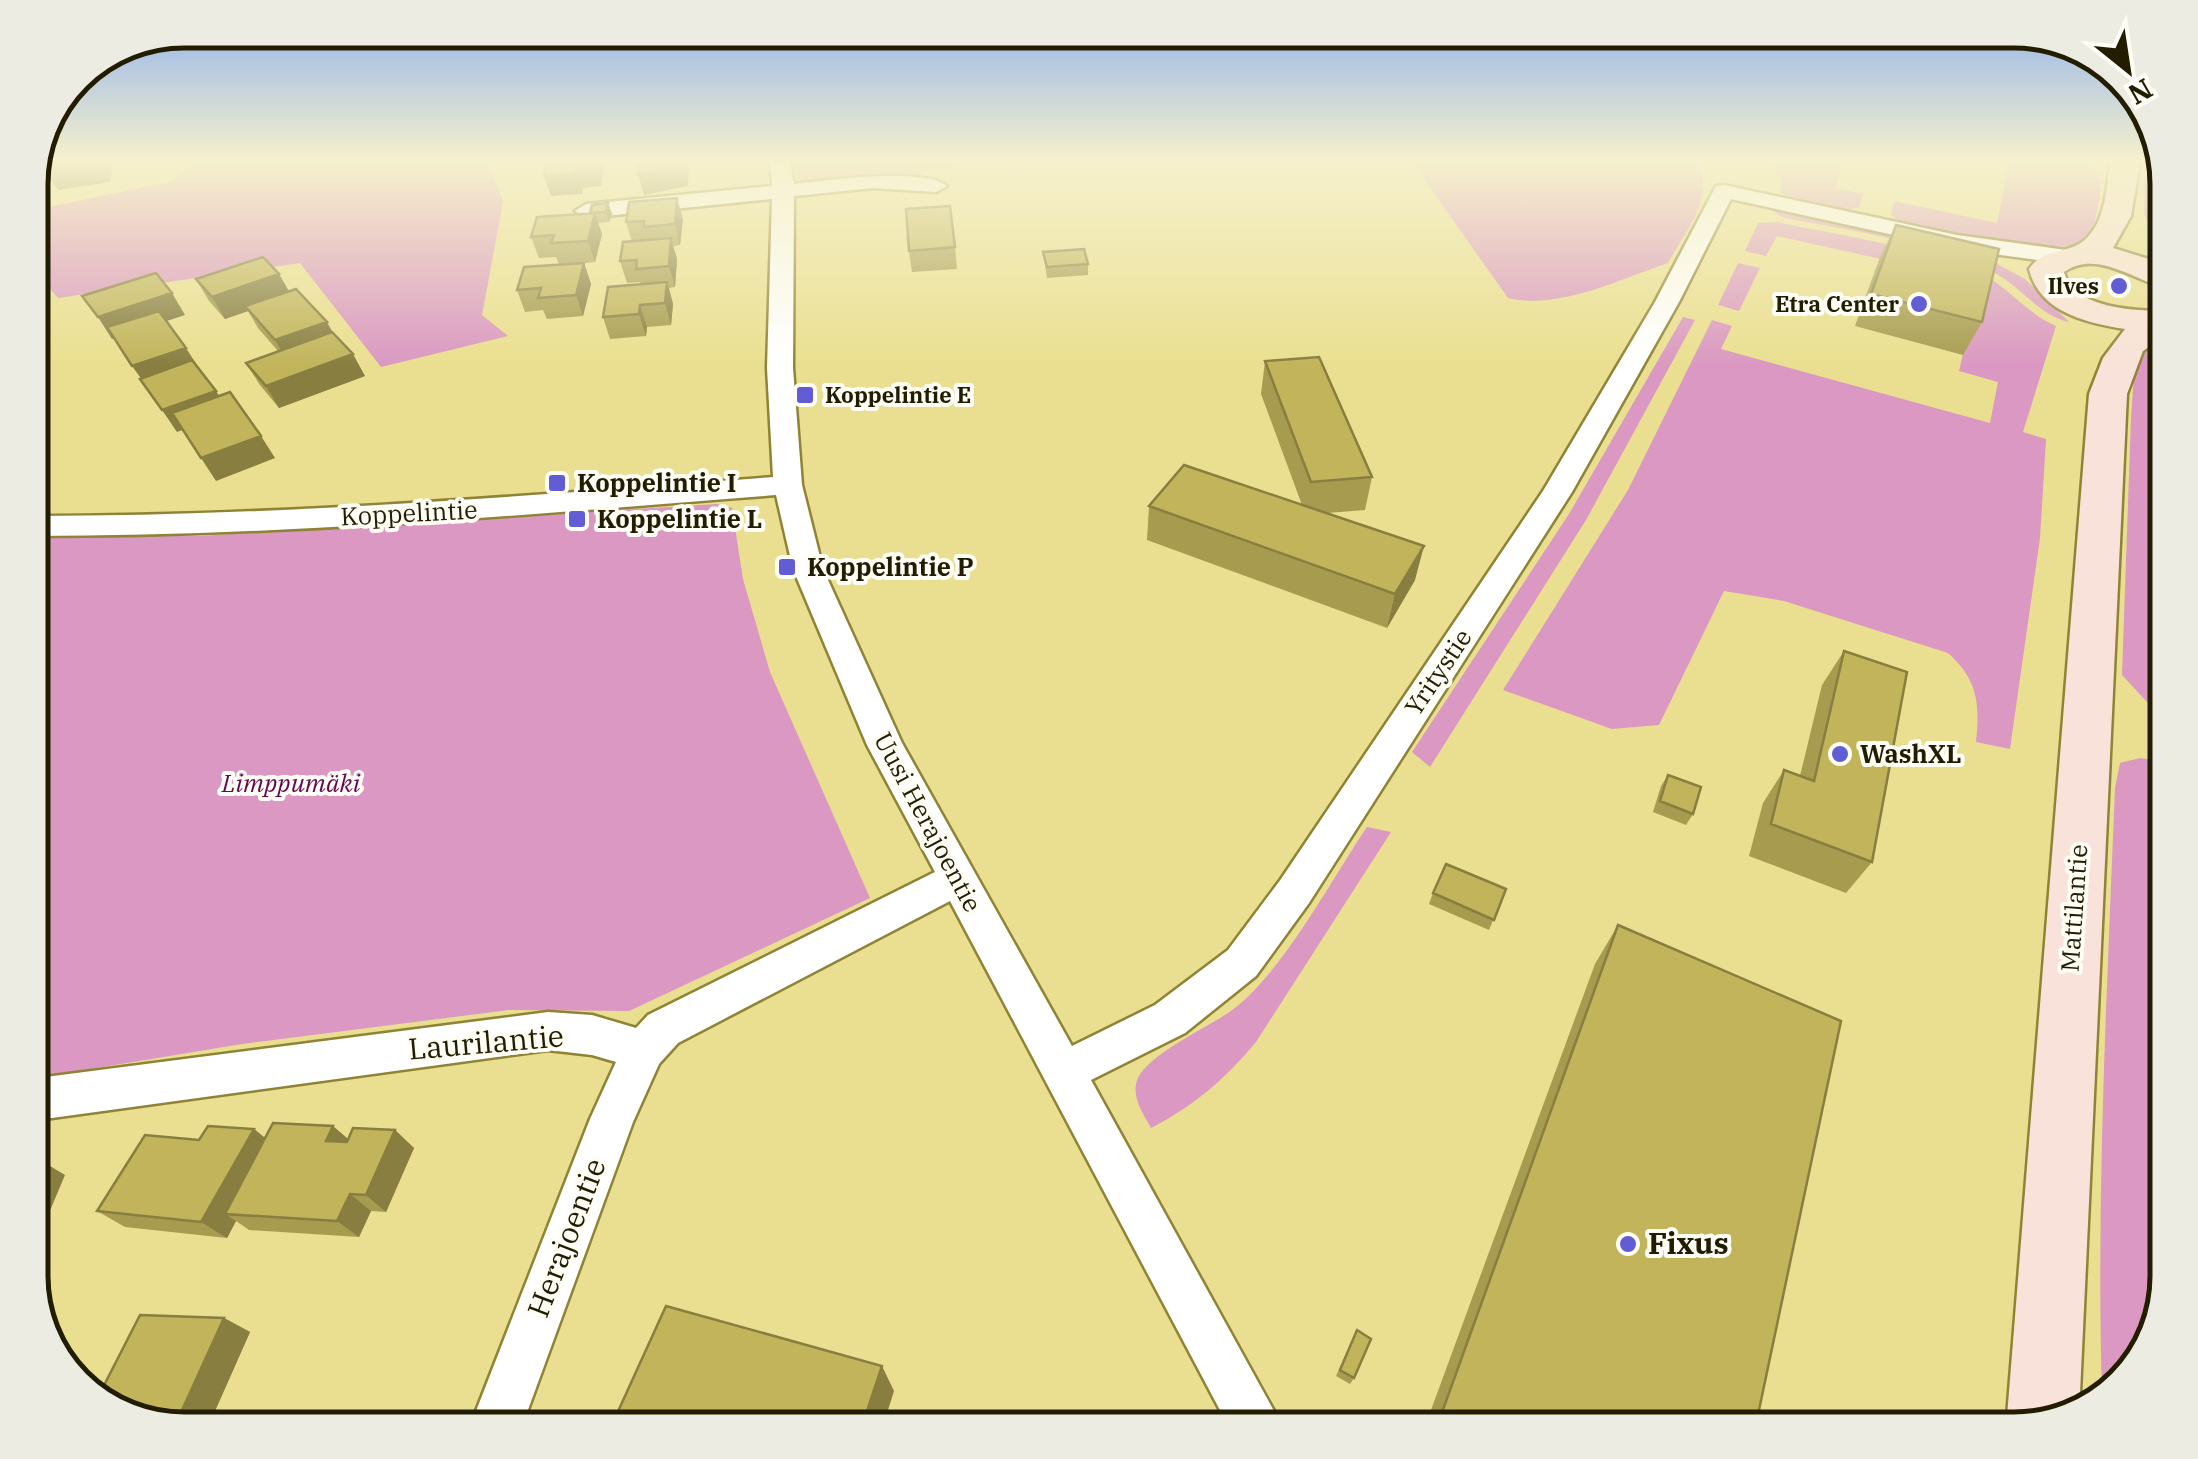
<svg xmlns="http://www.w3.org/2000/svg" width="2198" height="1459" font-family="'IBM Plex Serif',serif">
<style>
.green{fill:#da98c2}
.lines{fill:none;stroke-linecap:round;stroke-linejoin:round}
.street-casing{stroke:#8f8335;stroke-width:5}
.secondary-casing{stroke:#8f8335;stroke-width:5}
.street{fill:#fff;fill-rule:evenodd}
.secondary{fill:#f9e2d9;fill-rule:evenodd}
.wall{fill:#a69b4e}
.shaded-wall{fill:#877e40}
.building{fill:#c1b45b;stroke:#877e40;stroke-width:2.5}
.poi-dot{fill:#625cd5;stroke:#fffef6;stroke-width:4}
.labels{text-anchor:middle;stroke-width:8;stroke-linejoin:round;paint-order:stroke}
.far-poi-label{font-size:22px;font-weight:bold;fill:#221d00;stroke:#fffef6;text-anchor:end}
.poi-label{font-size:25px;font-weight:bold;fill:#221d00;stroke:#fffef6;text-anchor:start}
.street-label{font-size:25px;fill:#221d00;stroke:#fffef6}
.park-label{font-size:25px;font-style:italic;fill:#64074e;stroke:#fffef6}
.near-street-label{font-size:30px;fill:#221d00;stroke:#fffef6}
.near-poi-label{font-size:30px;font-weight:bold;fill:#221d00;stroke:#fffef6;text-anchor:start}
.rim{fill:none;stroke:#221d00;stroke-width:5}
</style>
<rect width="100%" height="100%" fill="#eadf90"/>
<path class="green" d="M 197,162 L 494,162 L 490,168 L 503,202 L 482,315 L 508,336 L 381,367 L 300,263 L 58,298 L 30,266 L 30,252 L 44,208 L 173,181 Z
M 796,162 L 1004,162 L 799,186 Z
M 1412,162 L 1698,162 C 1714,201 1687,228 1668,263 C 1620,279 1559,310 1508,298 Z
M 1767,162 L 1844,162 L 1835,188 L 1863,194 L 1859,207 L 1847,210 L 1781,194 L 1781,178 Z
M 2009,162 L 2090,162 C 2108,183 2097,208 2092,234 C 2057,268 1945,232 1901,222 L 1891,215 L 1894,201 L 1997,223 Z
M 2145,162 L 2162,162 L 2168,183 L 2168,262 L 2144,214 Z
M 1773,208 L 1990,260 L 2025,279 L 2069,322 C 2038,315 2021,286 1993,272 C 1942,246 1842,228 1784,218 L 1772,211 Z
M 1777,222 C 1842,236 1912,245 1974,270 C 2006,283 2025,313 2056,326 L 2023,432 L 2046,439 L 2040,538 L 2010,749 L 1976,742 C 1980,704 1978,680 1948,653 L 1784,601 L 1724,591 L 1659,725 L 1612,729 L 1503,690 L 1628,490 L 1712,320 L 1732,326 L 1721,349 L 1990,423 L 1998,382 L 1959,371 L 1980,281 L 1777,236 L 1766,256 L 1745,251 L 1758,223 Z
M 1738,263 L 1760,268 L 1739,311 L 1718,305 Z
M 1683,317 L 1695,320 L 1586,520 L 1430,767 L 1412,752 L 1569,514 Z
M 2141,349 L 2168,356 L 2168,715 L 2147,702 L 2122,675 L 2131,418 L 2135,360 Z
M 717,504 L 732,508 L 743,579 L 770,672 L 870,898 L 629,1011 L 509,1010 L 242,1044 L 30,1079 L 30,534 L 200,536 Z
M 2140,758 L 2168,762 L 2168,1276 L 2142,1361 L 2102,1396 C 2096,1194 2107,991 2115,788 L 2120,763 Z
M 1367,827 L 1391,832 L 1256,1042 C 1225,1079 1194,1106 1151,1128 C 1143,1113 1130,1096 1138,1078 C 1149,1054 1208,1027 1231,1011 C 1282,974 1331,880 1367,827 Z"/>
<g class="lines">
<defs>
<path id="street" d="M 770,162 L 790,162 L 794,184 C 825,180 925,167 947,186 L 936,192 L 873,188 L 794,196 L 793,368 L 802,485 L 823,569 L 902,743 L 1072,1046 L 1155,1005 L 1228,950 L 1281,879 L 1543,491 L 1655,302 L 1716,186 L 1724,185 L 1957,235 L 2066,250 L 2078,257 L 2066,264 L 1957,249 L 1731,199 L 1679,302 L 1572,492 L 1309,903 L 1256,976 L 1185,1033 L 1091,1080 L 1284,1429 L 1230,1429 L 950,901 L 678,1043 L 659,1064 L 633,1122 L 521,1429 L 469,1429 L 590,1119 L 616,1062 L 592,1055 L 548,1050 L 30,1121 L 30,1079 L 548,1012 L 592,1015 L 636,1028 L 648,1015 L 935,872 L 867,745 L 793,569 L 776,495 C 527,515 280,536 30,536 L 30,516 C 279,516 526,496 773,477 L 767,368 L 772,199 L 586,218 L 575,211 L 586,204 L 772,186 Z"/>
<path id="secondary" d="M 2110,162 L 2140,162 L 2131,216 L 2113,248 L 2168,265 L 2168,289 C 2135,281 2097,249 2064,272 C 2073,309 2137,311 2168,311 L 2168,334 L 2143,351 L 2127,394 L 2079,1414 L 2006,1429 L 2089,394 L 2103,358 L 2125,329 C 2086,323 2039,312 2029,269 C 2042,250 2061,254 2079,244 C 2105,229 2107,188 2110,162 Z"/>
</defs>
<use href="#street" class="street-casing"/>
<use href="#secondary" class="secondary-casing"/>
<use href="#street" class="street"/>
<use href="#secondary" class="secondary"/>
</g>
<path class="wall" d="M 608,203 L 612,214 L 609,222 L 598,223 L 602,234 L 595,262 L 584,263 L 591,284 L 583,316 L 547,319 L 543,310 L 525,312 L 517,290 L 559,264 L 556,257 L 539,258 L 531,237 L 590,213 Z
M 683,219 L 680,245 L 673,246 L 677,259 L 675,287 L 669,288 L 673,304 L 671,325 L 647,327 L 646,336 L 610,339 L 603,317 L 641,284 L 640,282 L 627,283 L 620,261 L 632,242 L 626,222 Z
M 1896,225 L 1982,322 L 1963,355 L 1855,326 L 1880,257 Z
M 955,247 L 957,269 L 912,272 L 909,251 Z
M 1043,252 L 1088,264 L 1088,275 L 1047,278 Z
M 279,274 L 289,291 L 333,332 L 365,376 L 279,408 L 260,385 L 246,363 L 278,351 L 258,328 L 248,311 L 225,319 L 209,301 L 196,279 Z
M 1265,361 L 1372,477 L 1365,510 L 1327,513 L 1415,580 L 1387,628 L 1147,540 L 1149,506 L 1302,505 L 1261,394 Z
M 1844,651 L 1872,862 L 1846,893 L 1749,856 L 1763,803 L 1784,770 L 1800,776 L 1822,685 Z
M 1668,775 L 1693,814 L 1686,825 L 1653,812 L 1661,786 Z
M 1506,889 L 1489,930 L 1429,904 L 1433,893 Z
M 1618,925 L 1755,1429 L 1424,1429 L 1595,964 Z
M 254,1129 L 265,1138 L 348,1139 L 395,1130 L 414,1148 L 386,1212 L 371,1211 L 359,1237 L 249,1230 L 236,1221 L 227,1238 L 125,1227 L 97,1211 L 199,1140 Z
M 224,1318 L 250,1332 L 207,1429 L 184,1429 L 98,1403 Z
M 1357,1330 L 1354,1378 L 1350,1384 L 1336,1376 Z"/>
<path class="shaded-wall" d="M 92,162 L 113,162 L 110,182 L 58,190 L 45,170 Z
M 595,162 L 603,162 L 604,165 L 601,186 L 583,188 L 582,194 L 551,196 L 544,176 Z
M 683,162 L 689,162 L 688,186 L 644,195 L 638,174 Z
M 677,198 L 683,219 L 680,245 L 675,224 Z
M 608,203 L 612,214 L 609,222 L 606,212 Z
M 595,213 L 602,234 L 595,262 L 588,241 Z
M 671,238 L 677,259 L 675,287 L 669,266 Z
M 584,263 L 591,284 L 583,316 L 576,295 Z
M 279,274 L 291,296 L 245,306 L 248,311 L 225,319 L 212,297 Z
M 667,282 L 673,304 L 671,325 L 665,303 Z
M 172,293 L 185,315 L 112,339 L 98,317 Z
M 640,305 L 647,327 L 646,336 L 639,314 Z
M 327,322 L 339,344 L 288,362 L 275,340 Z
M 186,348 L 200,370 L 148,388 L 132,366 Z
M 353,354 L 365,376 L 279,408 L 266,386 Z
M 216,391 L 230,413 L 177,432 L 162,410 Z
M 261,436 L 275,458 L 216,481 L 201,458 Z
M 1424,546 L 1415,580 L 1387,628 L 1395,594 Z
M 333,1126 L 354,1144 L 326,1141 Z
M 254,1129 L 276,1147 L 225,1214 L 236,1221 L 227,1238 L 201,1222 Z
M 395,1130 L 414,1148 L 386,1212 L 366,1195 Z
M 30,1154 L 65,1175 L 30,1258 Z
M 350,1194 L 371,1211 L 359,1237 L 337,1221 Z
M 224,1318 L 250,1332 L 207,1429 L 203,1429 L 178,1419 Z
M 882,1366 L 894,1391 L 882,1429 L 861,1429 Z"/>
<path class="building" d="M 47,162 L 92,162 L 45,170 Z
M 547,162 L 595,162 L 594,166 L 576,168 L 575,173 L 544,176 Z
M 639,162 L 683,162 L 683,165 L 638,174 Z
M 677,198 L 675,224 L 644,227 L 644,221 L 626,222 L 629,202 Z
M 608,203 L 606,212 L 590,213 L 592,205 Z
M 950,206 L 955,247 L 909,251 L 906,209 Z
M 595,213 L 588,241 L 551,243 L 554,235 L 531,237 L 537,217 Z
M 1896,225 L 1999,249 L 1982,322 L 1871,294 Z
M 671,238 L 669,266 L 636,269 L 637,260 L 620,261 L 623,242 Z
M 1084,249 L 1088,264 L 1047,267 L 1043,252 Z
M 263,257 L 279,274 L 212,297 L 196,279 Z
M 584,263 L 576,295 L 538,298 L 541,288 L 517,290 L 524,267 Z
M 156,273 L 172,293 L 98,317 L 82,296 Z
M 667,282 L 665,303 L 640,305 L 639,314 L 603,317 L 608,287 Z
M 296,289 L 327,322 L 275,340 L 245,306 Z
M 159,311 L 186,348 L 132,366 L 107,327 Z
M 332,332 L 353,354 L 266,386 L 246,363 Z
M 1319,357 L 1372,477 L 1311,482 L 1265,361 Z
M 192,360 L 216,391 L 162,410 L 140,379 Z
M 230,392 L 261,436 L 201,458 L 172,413 Z
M 1184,465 L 1424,546 L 1395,594 L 1149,506 Z
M 1844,651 L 1907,672 L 1872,862 L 1771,824 L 1784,770 L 1814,781 Z
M 1668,775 L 1701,787 L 1693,814 L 1660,801 Z
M 1446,864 L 1506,889 L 1494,920 L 1433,893 Z
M 1618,925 L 1841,1021 L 1755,1429 L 1436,1429 Z
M 273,1123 L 333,1126 L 326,1141 L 347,1142 L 353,1128 L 395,1130 L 366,1195 L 350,1194 L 337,1221 L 225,1214 Z
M 208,1126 L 254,1129 L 201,1222 L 97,1211 L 145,1135 L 199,1140 Z
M 666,1306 L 882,1366 L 861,1429 L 610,1429 Z
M 140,1315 L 224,1318 L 178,1419 L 149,1418 L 96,1401 Z
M 1357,1330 L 1371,1339 L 1354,1378 L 1340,1370 Z"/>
<linearGradient id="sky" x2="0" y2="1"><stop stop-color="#8cafed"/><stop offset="0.44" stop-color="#f6f1cd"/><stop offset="1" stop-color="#f6f1cd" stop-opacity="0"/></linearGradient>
<rect width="2198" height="366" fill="url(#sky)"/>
<g class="poi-dot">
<circle cx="2119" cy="286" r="10"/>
<circle cx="1919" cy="304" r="10"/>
<rect x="795" y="385" width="20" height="20" rx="5"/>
<rect x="547" y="473" width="20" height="20" rx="5"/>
<rect x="567" y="509" width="20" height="20" rx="5"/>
<rect x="777" y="557" width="20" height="20" rx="5"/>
<circle cx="1840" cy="754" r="10"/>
<circle cx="1628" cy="1244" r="10"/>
</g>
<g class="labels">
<g class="far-poi-label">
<text x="2099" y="294">Ilves</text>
<text x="1899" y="312">Etra Center</text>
<text x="825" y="403" text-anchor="start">Koppelintie E</text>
</g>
<g class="poi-label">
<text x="577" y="492">Koppelintie I</text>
<text x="597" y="528">Koppelintie L</text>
<text x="807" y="576">Koppelintie P</text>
<text x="1860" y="763">WashXL</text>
</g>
<g class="street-label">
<text transform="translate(409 513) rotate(-3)" y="9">Koppelintie</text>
<text transform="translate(1438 672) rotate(-56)" y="9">Yritystie</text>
<text transform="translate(928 822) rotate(62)" y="9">Uusi Herajoentie</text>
<text transform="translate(2074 908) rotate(-86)" y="9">Mattilantie</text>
</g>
<g class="park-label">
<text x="291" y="792">Limppumäki</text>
</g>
<g class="near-street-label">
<text transform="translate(486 1043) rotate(-5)" y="10">Laurilantie</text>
<text transform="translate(567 1238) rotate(-69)" y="10">Herajoentie</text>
</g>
<g class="near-poi-label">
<text x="1648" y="1254">Fixus</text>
</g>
</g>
<path d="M0 0H2198V1459H0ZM184 48H2014A136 136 0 0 1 2150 184V1276A136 136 0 0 1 2014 1412H184A136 136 0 0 1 48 1276V184A136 136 0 0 1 184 48Z" fill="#edece2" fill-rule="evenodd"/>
<path class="rim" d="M184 48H2014A136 136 0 0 1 2150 184V1276A136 136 0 0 1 2014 1412H184A136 136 0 0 1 48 1276V184A136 136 0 0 1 184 48Z"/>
<g transform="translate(2128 70) rotate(150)" stroke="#fffef6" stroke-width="8" paint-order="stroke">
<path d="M0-8L18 38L0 25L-18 38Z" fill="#221d00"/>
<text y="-15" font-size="28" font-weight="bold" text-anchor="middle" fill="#221d00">N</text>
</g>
</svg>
